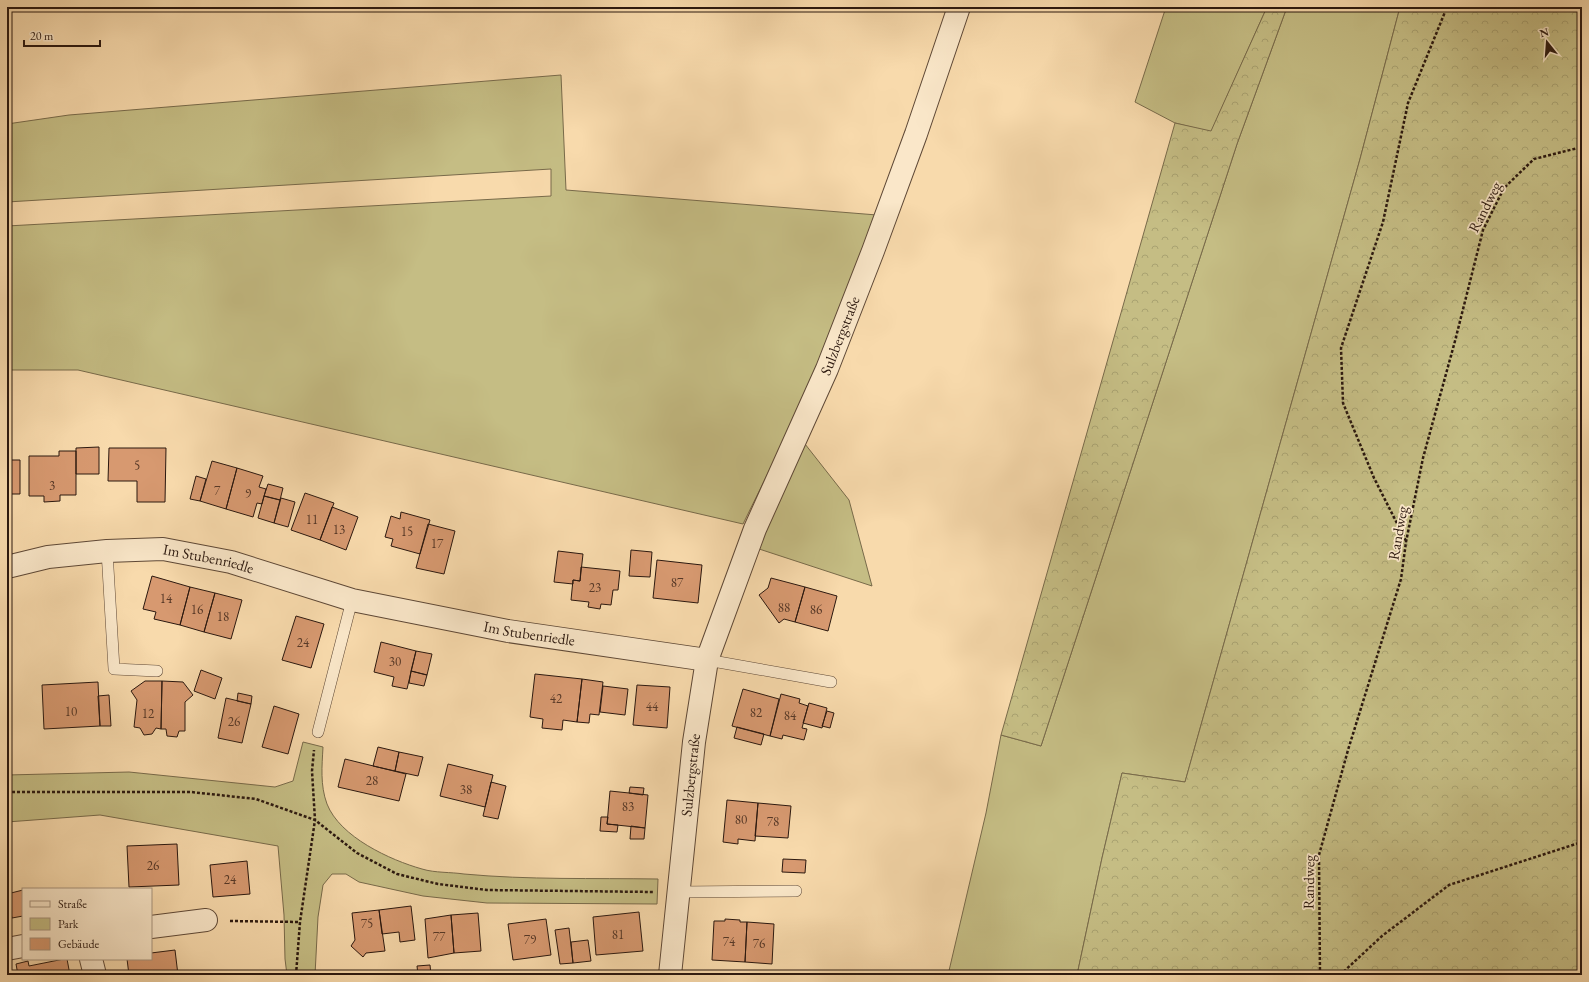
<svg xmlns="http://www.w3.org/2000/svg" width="1589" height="982" font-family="'EB Garamond',serif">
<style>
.green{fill:#c5bd84;stroke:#786a4a}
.forest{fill:url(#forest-crowns);stroke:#786a4a}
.building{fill:#d79970;stroke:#2b180f}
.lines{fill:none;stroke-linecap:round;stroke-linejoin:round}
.service-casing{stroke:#5e4836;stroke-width:12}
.minor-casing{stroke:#5e4836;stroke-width:24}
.path{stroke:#2b180f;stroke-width:2.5;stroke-dasharray:3 2;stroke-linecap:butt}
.service{stroke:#fae7c9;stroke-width:11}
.minor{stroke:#fae7c9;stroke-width:22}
.labels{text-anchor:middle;stroke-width:3.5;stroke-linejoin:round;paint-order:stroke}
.number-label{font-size:13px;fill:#563827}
.street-label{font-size:15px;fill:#2b180f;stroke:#fae7c9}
</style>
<defs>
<pattern id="forest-crowns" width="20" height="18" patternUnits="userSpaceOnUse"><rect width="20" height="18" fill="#c5bd84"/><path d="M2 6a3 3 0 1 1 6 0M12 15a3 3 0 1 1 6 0" fill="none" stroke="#a9a271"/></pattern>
</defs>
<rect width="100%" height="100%" fill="#f8daac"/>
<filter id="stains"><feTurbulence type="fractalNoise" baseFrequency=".005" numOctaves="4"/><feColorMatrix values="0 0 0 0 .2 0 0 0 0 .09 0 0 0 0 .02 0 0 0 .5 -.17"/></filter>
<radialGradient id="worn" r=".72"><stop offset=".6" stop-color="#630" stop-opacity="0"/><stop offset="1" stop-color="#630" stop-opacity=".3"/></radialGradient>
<path class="green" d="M 1166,7 L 1267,7 L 1211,132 L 1175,123 L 1135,102 Z
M 1287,7 L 1400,7 L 1360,159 L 1185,782 L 1122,773 L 1102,858 L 1077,975 L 948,975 L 986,813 L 1001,735 L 1041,746 L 1237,144 Z
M 561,75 L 566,190 L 877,215 L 824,359 L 743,524 L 78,370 L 7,370 L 7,226 L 551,196 L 551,169 L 7,202 L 7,124 L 69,115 Z
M 805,444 L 849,500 L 872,586 L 753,547 Z
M 303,742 L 323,747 C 322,766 320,785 327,804 C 340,837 390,860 422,869 C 435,873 451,872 464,874 C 528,880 594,878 658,879 L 657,904 L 487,903 L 423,896 L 359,882 L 346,874 L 332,874 L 323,885 L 318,917 L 315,975 L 287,975 L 285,959 L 284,915 L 278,846 L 100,815 L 7,822 L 7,775 L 129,772 L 275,787 L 293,781 Z"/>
<path class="forest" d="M 1267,7 L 1287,7 L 1237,144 L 1041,746 L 1001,735 L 1175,123 L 1211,131 Z
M 1400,7 L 1582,7 L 1582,975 L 1077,975 L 1102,858 L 1122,773 L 1185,782 L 1360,159 Z"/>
<path class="building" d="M 7,441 L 10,441 L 11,494 L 7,494 Z
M 99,447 L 99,474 L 76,474 L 76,448 Z
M 109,448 L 166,448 L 165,502 L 137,502 L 137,481 L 108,481 Z
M 59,451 L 76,451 L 76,495 L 60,495 L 60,501 L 44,502 L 44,496 L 29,496 L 29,456 L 59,456 Z
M 10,460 L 20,460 L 20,494 L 11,494 Z
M 212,461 L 237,468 L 226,509 L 200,501 Z
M 237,468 L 263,476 L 259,487 L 266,489 L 262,504 L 257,503 L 253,517 L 226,509 Z
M 196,476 L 206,479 L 200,501 L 190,499 Z
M 268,484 L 283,488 L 280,500 L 264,496 Z
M 305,493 L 334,503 L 320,540 L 291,530 Z
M 264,496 L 280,500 L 274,523 L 258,518 Z
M 281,498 L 295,502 L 288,527 L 274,523 Z
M 332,507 L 358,517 L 346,550 L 320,540 Z
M 401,512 L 430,520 L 420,554 L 391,546 L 393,539 L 385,537 L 391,516 L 400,519 Z
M 428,524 L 455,531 L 444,574 L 416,568 Z
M 631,550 L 652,552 L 650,577 L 629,576 Z
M 558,551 L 583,554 L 580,581 L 573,580 L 573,584 L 554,582 Z
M 657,560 L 702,565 L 698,603 L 653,598 Z
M 581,567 L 620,571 L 618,590 L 613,590 L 611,605 L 601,604 L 600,609 L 588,607 L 589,602 L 571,600 L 573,580 L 580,581 Z
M 152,576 L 190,587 L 180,625 L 154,619 L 156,612 L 143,609 Z
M 771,578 L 805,587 L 795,622 L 784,619 L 779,623 L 759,595 L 768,588 Z
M 190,587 L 215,593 L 204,632 L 180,625 Z
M 805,587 L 837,596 L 828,631 L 795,622 Z
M 215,593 L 242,600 L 231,639 L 204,632 Z
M 296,616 L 324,624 L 311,668 L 282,660 Z
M 381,642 L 416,651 L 407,689 L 392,686 L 394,677 L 374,672 Z
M 416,651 L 432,654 L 427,675 L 411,671 Z
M 201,670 L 222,678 L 215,699 L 194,691 Z
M 411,671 L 427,675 L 424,686 L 409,683 Z
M 535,674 L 582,679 L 577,722 L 563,720 L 562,730 L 542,728 L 543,719 L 530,717 Z
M 582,679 L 603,682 L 599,715 L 590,714 L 589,723 L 577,722 Z
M 145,681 L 162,681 L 161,729 L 156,728 L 152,734 L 144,735 L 140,728 L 134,727 L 137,700 L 131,691 Z
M 162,681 L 183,682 L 193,695 L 185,702 L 185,731 L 179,731 L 177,737 L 167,736 L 166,729 L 161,729 Z
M 98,682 L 100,726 L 44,729 L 42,685 Z
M 637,685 L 670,687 L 667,728 L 633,725 Z
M 603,686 L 628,689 L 625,715 L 600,712 Z
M 743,689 L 779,699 L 770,736 L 732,726 Z
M 238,693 L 252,696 L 251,704 L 237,701 Z
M 781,694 L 800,699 L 799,703 L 808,706 L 802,728 L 807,729 L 804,740 L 783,735 L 782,739 L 770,736 Z
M 109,695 L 111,726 L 100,726 L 98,696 Z
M 226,698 L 251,704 L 242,743 L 218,738 Z
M 809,703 L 827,708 L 822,728 L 803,723 Z
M 274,706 L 299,714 L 288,754 L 262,747 Z
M 827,711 L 834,713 L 830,728 L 822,726 Z
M 737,727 L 764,734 L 761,745 L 734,738 Z
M 378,747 L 399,752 L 395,771 L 373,766 Z
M 399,752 L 423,757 L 418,776 L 395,771 Z
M 345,759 L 406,774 L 399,801 L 338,787 Z
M 448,764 L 493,775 L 485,807 L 440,796 Z
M 491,782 L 506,786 L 498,819 L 483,816 Z
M 630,787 L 644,788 L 643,795 L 629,793 Z
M 610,791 L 648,795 L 645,828 L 607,824 Z
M 727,800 L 758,803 L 755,841 L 738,839 L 738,844 L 723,842 Z
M 758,803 L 791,806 L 788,838 L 755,836 Z
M 601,817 L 608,817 L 607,824 L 618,825 L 617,832 L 600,831 Z
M 631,826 L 645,828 L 644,839 L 630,839 Z
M 177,844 L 179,885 L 129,887 L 127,846 Z
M 783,859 L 806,860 L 805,873 L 782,872 Z
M 247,861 L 250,894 L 213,897 L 210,865 Z
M 23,890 L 23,916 L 12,918 L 7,894 Z
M 7,893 L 10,911 L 7,912 Z
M 411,906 L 415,940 L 400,942 L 399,932 L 382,934 L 379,910 Z
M 379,910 L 385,951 L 366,953 L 363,957 L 351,946 L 355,940 L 352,913 Z
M 639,912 L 643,951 L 596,955 L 593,917 Z
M 478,913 L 481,951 L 454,953 L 451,915 Z
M 451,915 L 454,953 L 428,958 L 425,919 Z
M 546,919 L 551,955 L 513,960 L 508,924 Z
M 725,919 L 740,920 L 740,922 L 747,922 L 745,962 L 712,960 L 714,921 L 725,921 Z
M 747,922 L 774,924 L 772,964 L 745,962 Z
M 569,928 L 573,963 L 560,964 L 555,930 Z
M 588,940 L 591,961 L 573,963 L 571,942 Z
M 175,950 L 178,975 L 129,975 L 127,959 L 151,959 L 151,953 Z
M 64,959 L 67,959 L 70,975 L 18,975 L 16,964 L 28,961 L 29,966 Z
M 430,965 L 431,975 L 418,975 L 417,966 Z"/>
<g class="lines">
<defs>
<path id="service" d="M 107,551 L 114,669 L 157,671
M 707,660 L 831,682
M 318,732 L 352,600
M 679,892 L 796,891"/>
<g id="minor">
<path id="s1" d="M 7,567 L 48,557 L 107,551 L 163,549 L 231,562 L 352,600 L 508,631 L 707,660"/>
<path d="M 151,927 L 206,920"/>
<path d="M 7,949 L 23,946"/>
<path d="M 91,959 L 95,975"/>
<path id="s2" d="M 670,975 L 694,742 L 707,660 L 755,529 L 827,369 L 873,251 L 916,134 L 959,7"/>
</g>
</defs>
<use href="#service" class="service-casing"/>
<use href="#minor" class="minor-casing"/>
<path class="path" d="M 1406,541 L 1374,478 L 1343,403 L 1341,348 L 1383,222 L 1408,103 L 1447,7
M 7,792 L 191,792 L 256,799 L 315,820 L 357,853 L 397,874 L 438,884 L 487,890 L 654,892
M 230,921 L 300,922
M 296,975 L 300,922 L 315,820 L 312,771 L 314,750
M 1320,975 L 1319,855 L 1348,750 L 1401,579 L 1406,542 L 1423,458 L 1455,341 L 1483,230 L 1504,188 L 1534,159 L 1582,147
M 1340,975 L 1382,936 L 1449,885 L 1582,842"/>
<use href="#service" class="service"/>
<use href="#minor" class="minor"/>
</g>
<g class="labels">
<g class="number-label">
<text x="137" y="470">5</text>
<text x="52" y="490">3</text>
<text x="217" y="495">7</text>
<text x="248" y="498">9</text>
<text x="312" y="524">11</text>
<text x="339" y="534">13</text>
<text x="407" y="536">15</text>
<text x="437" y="548">17</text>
<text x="677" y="587">87</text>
<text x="595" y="592">23</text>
<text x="166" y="603">14</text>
<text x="784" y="612">88</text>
<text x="197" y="614">16</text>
<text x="816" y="614">86</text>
<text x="223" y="621">18</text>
<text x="303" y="647">24</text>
<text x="395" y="666">30</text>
<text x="556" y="703">42</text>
<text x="652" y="711">44</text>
<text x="71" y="716">10</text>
<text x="756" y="717">82</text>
<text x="148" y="718">12</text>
<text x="790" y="720">84</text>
<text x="234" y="726">26</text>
<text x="372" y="785">28</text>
<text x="466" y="794">38</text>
<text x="628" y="811">83</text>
<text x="741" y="824">80</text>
<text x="773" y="826">78</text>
<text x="153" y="870">26</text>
<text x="230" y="884">24</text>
<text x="367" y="928">75</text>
<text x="618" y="939">81</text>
<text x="439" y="941">77</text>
<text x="530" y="944">79</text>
<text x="729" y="946">74</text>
<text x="759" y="948">76</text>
</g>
<g class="street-label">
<text transform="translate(1485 207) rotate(-63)" y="5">Randweg</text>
<text dy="5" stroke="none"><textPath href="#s2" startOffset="668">Sulzbergstraße</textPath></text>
<text transform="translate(1398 533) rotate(-80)" y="5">Randweg</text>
<text dy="5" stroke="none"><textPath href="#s1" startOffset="204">Im Stubenriedle</textPath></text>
<text dy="5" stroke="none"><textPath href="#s1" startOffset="534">Im Stubenriedle</textPath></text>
<text dy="5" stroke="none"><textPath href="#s2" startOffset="201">Sulzbergstraße</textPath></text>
<text transform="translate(1309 882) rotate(-89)" y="5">Randweg</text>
</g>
</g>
<rect width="1589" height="982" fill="none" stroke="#f8daac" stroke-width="24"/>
<rect x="8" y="8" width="1573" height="966" fill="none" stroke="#2b180f" stroke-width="2"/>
<rect x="12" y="12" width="1565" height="958" fill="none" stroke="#2b180f"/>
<rect x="22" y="888" width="130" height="72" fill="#fae7c9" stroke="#a7947f"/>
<rect x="30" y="901" width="20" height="6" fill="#fae7c9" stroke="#a7947f"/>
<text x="58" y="908" font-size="12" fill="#2b180f">Straße</text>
<rect x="30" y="918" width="20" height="12" fill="#c5bd84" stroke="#a7947f"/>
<text x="58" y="928" font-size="12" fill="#2b180f">Park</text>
<rect x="30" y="938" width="20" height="12" fill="#d79970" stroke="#a7947f"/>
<text x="58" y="948" font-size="12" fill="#2b180f">Gebäude</text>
<g transform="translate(1547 42) rotate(343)" stroke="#fae7c9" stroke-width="3" paint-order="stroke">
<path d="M0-3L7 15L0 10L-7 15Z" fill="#2b180f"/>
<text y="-6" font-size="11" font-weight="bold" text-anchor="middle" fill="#2b180f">N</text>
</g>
<path d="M24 40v6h76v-6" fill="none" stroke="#2b180f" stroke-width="2"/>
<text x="30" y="40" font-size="12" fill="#2b180f" stroke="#fae7c9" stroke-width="3" paint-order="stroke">20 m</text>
<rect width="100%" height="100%" filter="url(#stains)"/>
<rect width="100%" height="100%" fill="url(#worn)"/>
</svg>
